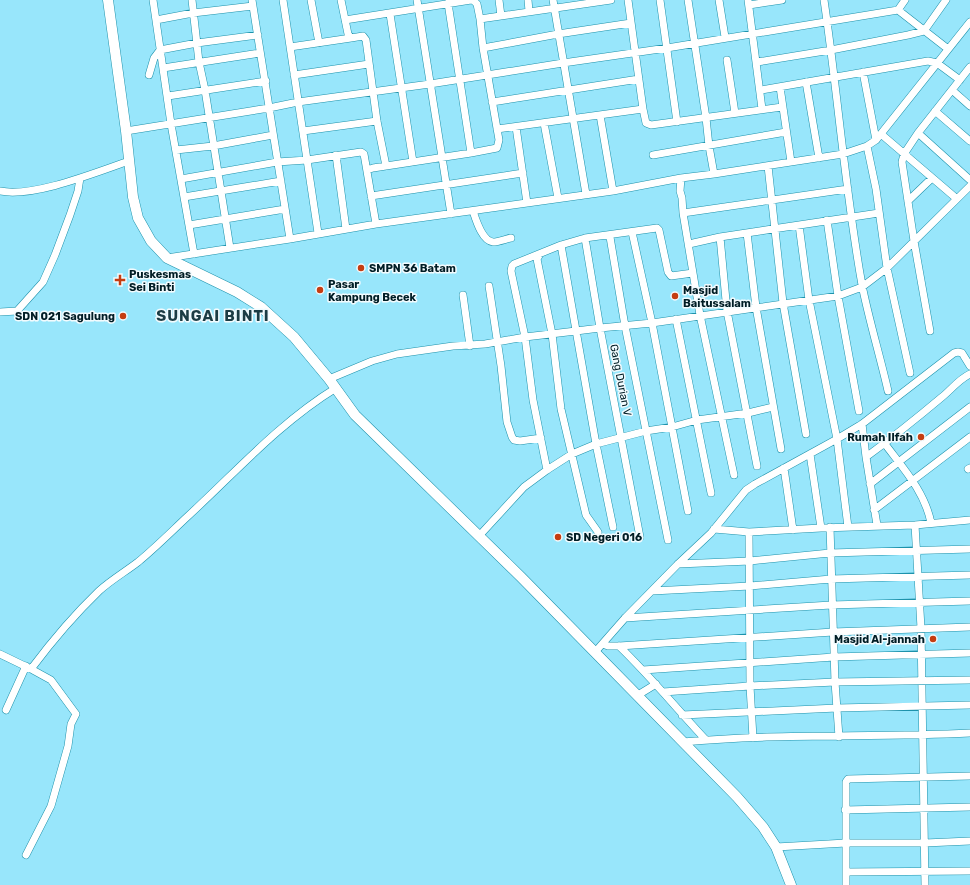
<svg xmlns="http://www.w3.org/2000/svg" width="970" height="885" font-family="Rubik,sans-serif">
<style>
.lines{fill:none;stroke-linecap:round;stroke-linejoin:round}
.street-casing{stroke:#1d92ab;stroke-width:8}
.secondary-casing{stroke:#1d92ab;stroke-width:11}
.street{stroke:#fff;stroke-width:7}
.secondary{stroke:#fff;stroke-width:10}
.poi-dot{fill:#c53d11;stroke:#f2fbfe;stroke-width:1.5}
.labels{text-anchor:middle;stroke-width:3;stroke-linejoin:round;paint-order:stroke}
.poi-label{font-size:11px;font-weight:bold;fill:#001d25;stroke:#f2fbfe;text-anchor:start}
.street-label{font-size:11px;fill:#001d25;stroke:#f2fbfe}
.district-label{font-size:15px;font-weight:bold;letter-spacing:1px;fill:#1b3c44;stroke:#f2fbfe}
</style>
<rect width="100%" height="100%" fill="#98e6fb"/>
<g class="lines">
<defs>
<path id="street" d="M 153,0 L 171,124 L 194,254
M 192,0 L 199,62 L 205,90 L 230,248
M 252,0 L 290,239
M 283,0 L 318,233
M 311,0 L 319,43
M 341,0 L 348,34 L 351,38 L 363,36 L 366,40 L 377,121 L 386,166
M 417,0 L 451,214
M 499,0 L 501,16
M 528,0 L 529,11
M 553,0 L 586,194
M 660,0 L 677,122
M 688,0 L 706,118 L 709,146 L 714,174
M 719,0 L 725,37
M 748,0 L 762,109
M 824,0 C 838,95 845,191 862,285 C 869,320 880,356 888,391
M 448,3 L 471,153
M 749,5 L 782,0
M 898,10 L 905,0
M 390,14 L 413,162
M 480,19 L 611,0
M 156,20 L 193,13 L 253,6
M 345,20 L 471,0
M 290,47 L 351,38
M 483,48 L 558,34 L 631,23
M 727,60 L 735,113
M 757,62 L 831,50 L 908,35 L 924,31 L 946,0
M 163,68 L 260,53
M 863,72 L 876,140
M 149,75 L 154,58 L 160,50 L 197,43 L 258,35
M 294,75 L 369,64
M 806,82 L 819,158
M 780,87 L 791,162
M 761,90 L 928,61 L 937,63 L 960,80
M 952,90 L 970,106
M 168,96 L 266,81
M 492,102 L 639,79
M 643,109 L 646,123 L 651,125 L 782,107
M 935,111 L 970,141
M 600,115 L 613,191
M 544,123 L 558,198
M 516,127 L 527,203
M 497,129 L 643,109 L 628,0
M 126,131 L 269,108 L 298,102 L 430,84 L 563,63 L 667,48 L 898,10 L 948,49
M 303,131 L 377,121
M 918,133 L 970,180
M 881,134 L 957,199
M 867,146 L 876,189 L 887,268 L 910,373
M 176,150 L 213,146 L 273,135
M 336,155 L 346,229
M 653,155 L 786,132
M 768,166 L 783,303 L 806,434
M 367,170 L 373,168 L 471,153 L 497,148 L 499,140 L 483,48 L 480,19 L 477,4 L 473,0
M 681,178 L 680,191 L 682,198 L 683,213 L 700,315 L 734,475
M 181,179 L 277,162 L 307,160 L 361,152 L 364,154 L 376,224
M 0,191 C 33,198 97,172 129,161
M 371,196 L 523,173
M 184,197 L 281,181
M 908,201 L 932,178
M 473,211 C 476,220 482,241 493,242 C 498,242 506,239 511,238
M 683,213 L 848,189
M 827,220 L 838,296 L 859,411
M 189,225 L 285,209
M 799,225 L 809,300 L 837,439 L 848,527
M 632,232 L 652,323 L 688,511
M 747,233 L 756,307 L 781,449
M 608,236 L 610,237 L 625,326 L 668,540
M 720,237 L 727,311 L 757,466
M 585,238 L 600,328 L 640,537
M 689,244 L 720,237 L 879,213
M 561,245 L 596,444 L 613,527
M 540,254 L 537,259 L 552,334 L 561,409 L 586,515 L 598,532
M 167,258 L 290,239 L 376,224 L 613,191 L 681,178 L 714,174 L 843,154 L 867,146 L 876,140 L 970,22
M 489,286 L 501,366 L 507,422 L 512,437 L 514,440 L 520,441 L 541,438
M 463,295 L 470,346
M 0,312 L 17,311 L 43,282 L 55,255 L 70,215 L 78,191 L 80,178
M 676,319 L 711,493
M 930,331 L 914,241 L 902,162 L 904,154 L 918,133 L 970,67
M 329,379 L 372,361 L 397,354 L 453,346 L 485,344 L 525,337 L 576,331 L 600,328 L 652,323 L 838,296 L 862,287 L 887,268 L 970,186
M 862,424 L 866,457
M 885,444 C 903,468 925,492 931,523
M 810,454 L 821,528
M 784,468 L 793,530
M 968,469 L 970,468
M 547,470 L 533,400 L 525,337 L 511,271 L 512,266 L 514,264 L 561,245 L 585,238 L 657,228 L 659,230 L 668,272 L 671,276 L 693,273
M 870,484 L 970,407
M 874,510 L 970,437
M 877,525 L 866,457 C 892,438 917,418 942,397 C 952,389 958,380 970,374
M 915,525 L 921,628 L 925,885
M 830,527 L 835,682 L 839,737
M 714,529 L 749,532 L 821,528 L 915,525 L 970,520
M 749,532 L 750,686 L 753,738
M 479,536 L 524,487 L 547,470 L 572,454 L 596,444 L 646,431 L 672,427 L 697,420 L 748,413 L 773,407
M 678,564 L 750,561 L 830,553 L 970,549
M 652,591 L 750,586 L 831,579 L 970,575
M 625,618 L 831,605 L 970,601
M 603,644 L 608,646 L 619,646 L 833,632 L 970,627
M 619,646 C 650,676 677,709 706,740
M 596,651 L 625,618 L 678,564 L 711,533 L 746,490 L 755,484 L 837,439 L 862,424 L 954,353 L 958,352 L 962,353 L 970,366
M 0,654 L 31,669 C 52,641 74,615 99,591 C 111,580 125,572 138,562 C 155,548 171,532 187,517 C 235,473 279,423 336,388
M 643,670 L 834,657 L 970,653
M 663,692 L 750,686 L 835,682 L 970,680
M 638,695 L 656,684
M 6,710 L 26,666
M 682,715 L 837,708 L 970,705
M 683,742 C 778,733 875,738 970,733
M 845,810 L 970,807
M 776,847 L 846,843 L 925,843 L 970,841
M 26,855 L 51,806 L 68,746 L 71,724 L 76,714 L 51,680 L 31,669
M 846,872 L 970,871
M 846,885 L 846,782 L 848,779 L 970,776"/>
<path id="secondary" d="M 108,0 L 126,131 L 133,197 L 138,218 L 151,241 L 167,258 L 237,292 L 261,307 L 294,337 L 329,379 L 355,415 L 521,577 L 737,797 L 763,827 L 776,847 L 791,885"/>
</defs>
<use href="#street" class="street-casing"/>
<use href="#secondary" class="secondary-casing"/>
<use href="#street" class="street"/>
<use href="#secondary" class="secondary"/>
</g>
<g class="poi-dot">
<circle cx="361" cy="268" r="4"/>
<path d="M118 274h4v4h4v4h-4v4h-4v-4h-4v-4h4z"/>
<circle cx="320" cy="290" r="4"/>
<circle cx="675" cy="296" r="4"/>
<circle cx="123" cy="316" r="4"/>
<circle cx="921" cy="437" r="4"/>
<circle cx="558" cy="537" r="4"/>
<circle cx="933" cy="639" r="4"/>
</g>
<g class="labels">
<g class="poi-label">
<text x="369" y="272">SMPN 36 Batam</text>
<text x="129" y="278">Puskesmas<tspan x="129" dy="13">Sei Binti</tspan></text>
<text x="328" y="288">Pasar<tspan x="328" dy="13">Kampung Becek</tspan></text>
<text x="683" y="294">Masjid<tspan x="683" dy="13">Baitussalam</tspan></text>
<text x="115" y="320" text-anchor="end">SDN 021 Sagulung</text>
<text x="913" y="441" text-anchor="end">Rumah Ilfah</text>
<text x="566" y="541">SD Negeri 016</text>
<text x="925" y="643" text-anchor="end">Masjid Al-jannah</text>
</g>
<g class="street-label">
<text transform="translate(621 380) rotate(79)" y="4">Gang Durian V</text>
</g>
<g class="district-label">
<text x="213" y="321">SUNGAI BINTI</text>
</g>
</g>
</svg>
